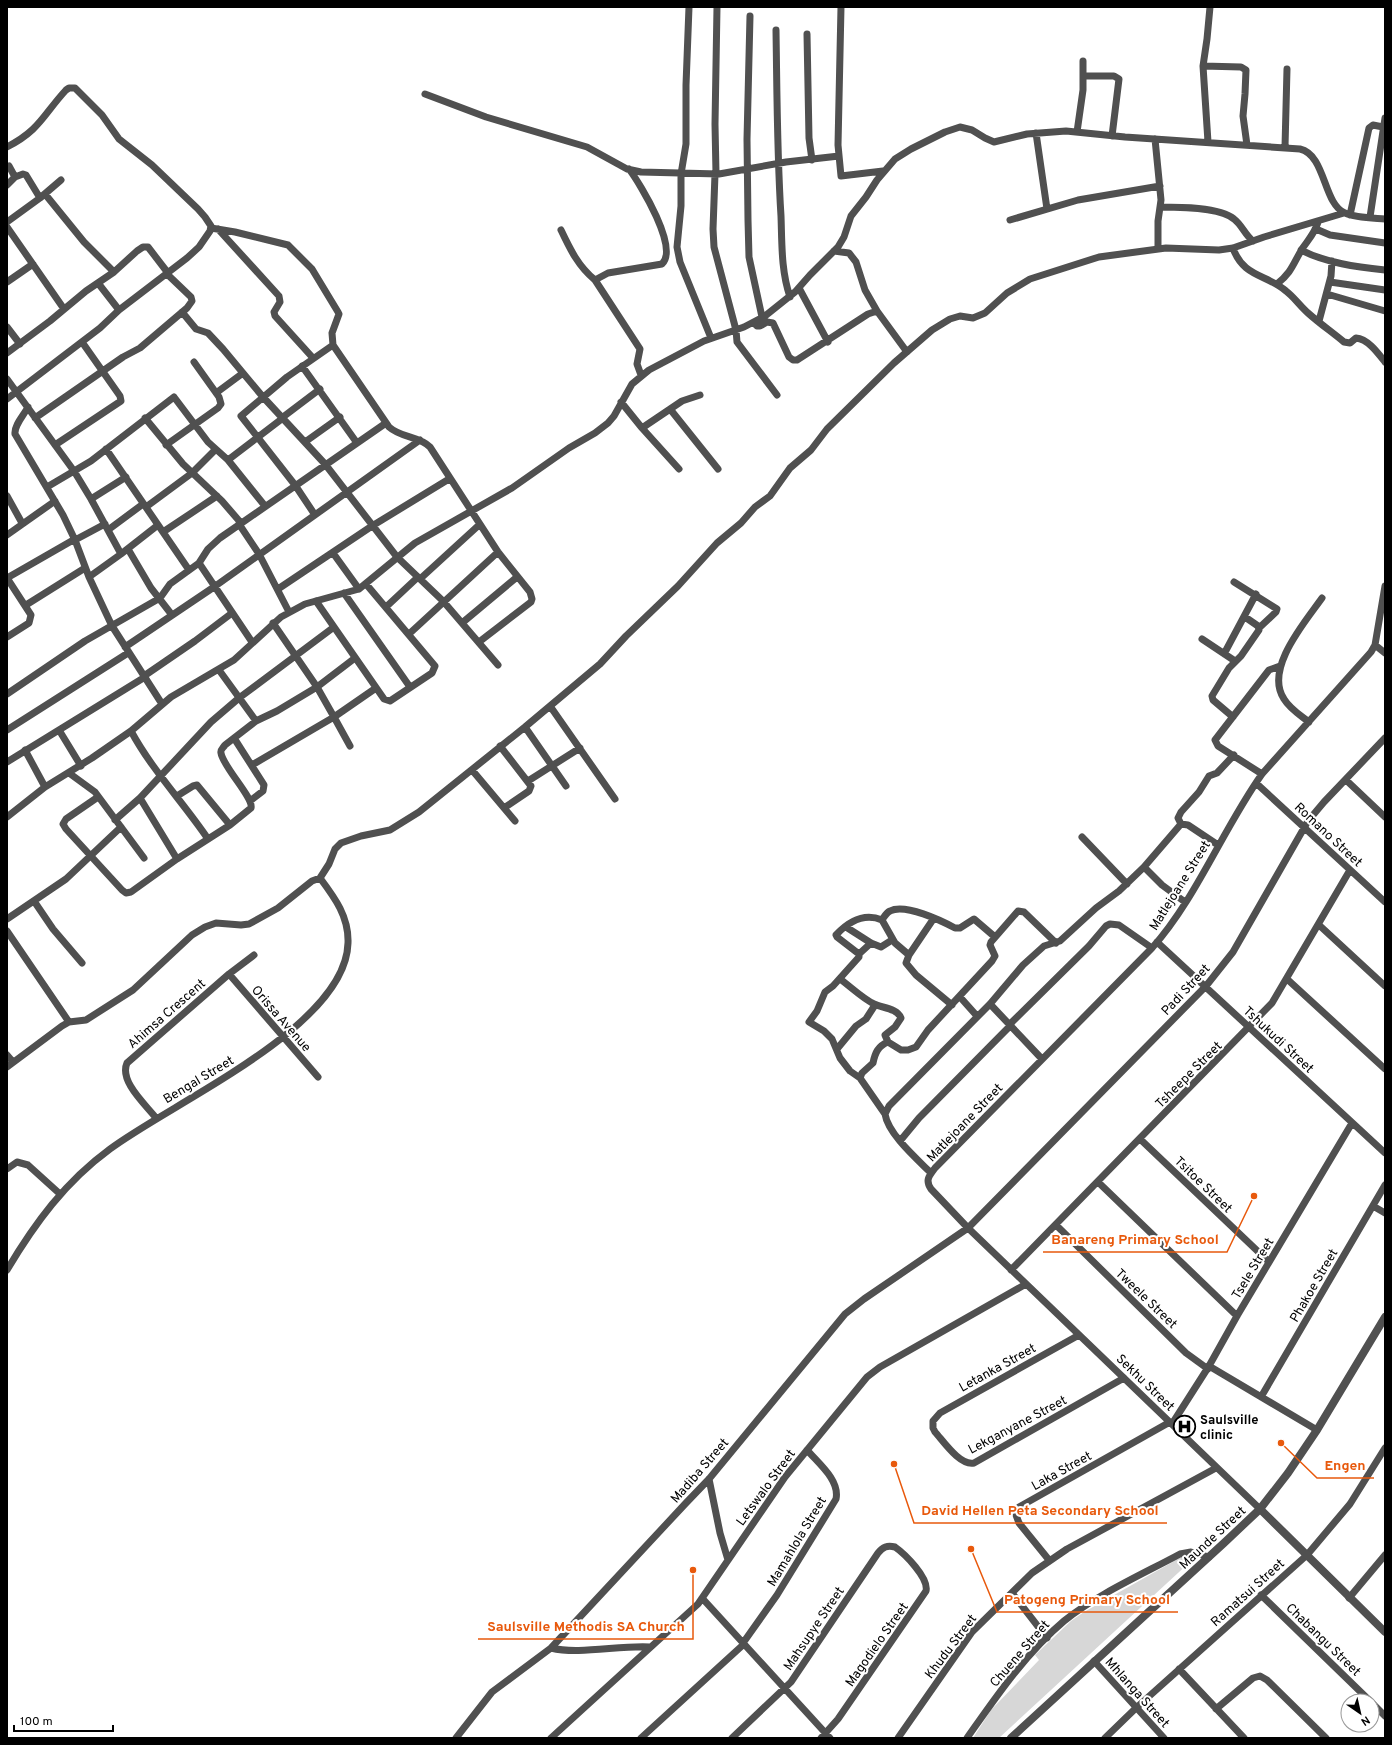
<svg xmlns="http://www.w3.org/2000/svg" width="1392" height="1745" font-family="Overpass,sans-serif">
<style>
.green{fill:#d7d7d7}
.lines{fill:none;stroke-linecap:round;stroke-linejoin:round}
.minor{stroke:#505050;stroke-width:7}
.tertiary{stroke:#505050;stroke-width:8}
.labels{text-anchor:middle;stroke-width:4;stroke-linejoin:round;paint-order:stroke}
.street-label{font-size:13px;fill:#000;stroke:#fff}
.poi-label{font-size:13px;font-weight:bold;fill:#000;stroke:#fff;text-anchor:start}
.leader{fill:none;stroke:#e8590c;stroke-width:1.5}
.callout-dot{fill:#e8590c;stroke:#fff;stroke-width:1.5}
.callout-label{font-size:14px;text-anchor:middle;font-weight:bold;fill:#e8590c;stroke:#fff;stroke-width:4;stroke-linejoin:round;paint-order:stroke}
</style>
<rect width="100%" height="100%" fill="#fff"/>
<path class="green" d="M 1185,1555 L 1190,1555 L 1192,1557 L 1191,1561 L 999,1738 L 973,1738 L 991,1710 L 1039,1660 L 1035,1655 L 1071,1621 L 1084,1612 Z"/>
<g class="lines">
<path class="minor" d="M 689,7 L 686,85 L 686,144 L 681,174 L 681,206 L 677,247 L 680,262 L 711,338
M 841,7 L 838,145 L 841,176 L 883,171
M 750,16 L 747,139 L 748,220 L 749,257 L 762,317
M 776,30 C 777,92 777,154 781,216 C 782,243 781,271 790,297
M 807,34 L 809,138 L 812,160
M 1203,66 L 1241,67 L 1246,70 L 1245,94 L 1243,116 L 1247,145
M 1084,76 L 1114,76 L 1119,79 L 1112,136
M 425,94 L 486,117 L 587,147 L 627,169 L 641,172 L 719,174 L 786,162 L 839,156
M 1077,132 L 1083,90 L 1083,61
M 1036,133 L 1047,209
M 1155,139 L 1161,200 L 1158,221 L 1158,249
M 1208,142 L 1203,66 L 1207,39 L 1210,7
M 7,147 C 40,130 43,115 66,90 L 69,88 L 75,88 L 102,115 L 119,139 L 152,165 L 198,209 L 205,217 L 211,226 L 210,231 L 199,247 L 187,258 L 119,310 L 100,328 L 7,399
M 1285,147 L 1287,69
M 629,169 C 641,185 679,248 662,264 L 608,273 L 595,280 L 640,349 L 637,364 L 641,375
M 715,174 L 713,229 L 714,247 L 736,330 L 737,342 L 777,395
M 716,174 L 715,124 L 717,7
M 15,177 L 23,174 L 26,175 L 40,198
M 7,185 L 15,177 L 9,166
M 45,194 L 84,242 L 114,272
M 1160,207 C 1178,207 1220,207 1234,219 C 1242,225 1245,235 1253,241
M 1350,215 L 1369,128 L 1373,125 L 1383,127
M 1370,217 L 1385,118
M 1010,220 L 1078,200 L 1160,186
M 7,222 L 40,198 L 61,180
M 7,227 L 64,309
M 211,228 L 235,232 L 288,245 L 312,269 L 338,312 L 339,314 L 332,333 L 333,345 L 389,427 C 401,438 419,436 430,447 L 498,552 L 530,592 L 532,599 L 531,602 L 479,642
M 218,229 L 279,296 L 280,302 L 274,312 L 275,316 L 313,358
M 1316,229 L 1330,235 L 1385,243
M 561,230 C 570,249 578,266 595,280
M 1233,248 C 1243,277 1266,274 1286,291 C 1294,297 1300,306 1308,313 C 1319,323 1332,332 1344,342 L 1350,343 L 1356,338 C 1368,339 1378,353 1385,362
M 1301,250 C 1326,263 1357,267 1385,270
M 834,251 L 849,253 L 856,262 L 865,290 L 877,311
M 7,282 L 33,264
M 1330,282 L 1385,290
M 98,283 L 119,310
M 1277,284 C 1292,272 1293,264 1302,249 C 1308,240 1315,233 1318,222
M 799,288 L 828,342
M 1327,294 L 1385,311
M 182,312 L 196,329 L 208,333 L 223,349 L 263,397 L 325,464 L 397,557 L 443,601 L 498,665
M 1319,321 L 1331,276 L 1332,261
M 754,323 L 757,326 L 760,326 L 767,322 L 773,323 L 789,357 L 793,360 L 797,360 L 868,314 L 877,311 L 907,352
M 7,327 L 20,344
M 7,353 L 50,321 L 86,291 L 114,272 L 137,251 L 143,247 L 148,247 L 168,273
M 302,366 L 357,443
M 7,379 L 74,471 L 91,499 L 121,554
M 216,393 L 243,373
M 621,402 L 642,428 L 679,469
M 28,407 C 24,415 14,425 15,434 L 63,515 L 75,540 L 89,577 L 112,626 L 162,704
M 670,409 L 718,469
M 283,417 L 320,389
M 35,418 L 123,357 L 140,348 L 187,308 L 192,301 L 191,297 L 167,274
M 145,418 L 183,464 L 222,501 L 241,523
M 642,428 L 682,401 L 700,395
M 305,442 L 340,417
M 55,445 L 121,401 L 120,396 L 82,342
M 166,445 L 218,408 L 221,404 L 219,397 L 194,362
M 106,449 L 189,570
M 228,460 L 283,418
M 47,487 L 91,461 L 174,397 L 208,442 L 228,460 L 265,506
M 7,496 L 22,523
M 91,499 L 126,477
M 146,507 L 192,473 L 215,450
M 315,515 L 295,485 L 241,416 L 287,377 L 333,345
M 239,524 L 259,554 L 289,612
M 108,530 L 143,504
M 163,532 L 217,496
M 7,535 L 55,501
M 75,540 L 105,524
M 128,549 L 151,588 L 172,615
M 333,553 L 359,589
M 89,577 L 121,554 L 158,525
M 420,579 L 479,525
M 1234,582 L 1277,609 L 1276,612 L 1259,628
M 278,589 L 372,526 L 449,479
M 344,593 L 410,687
M 316,601 L 384,699 L 390,701 L 432,673 L 435,666 L 366,584
M 26,605 L 85,568
M 386,607 L 418,577
M 273,623 L 317,687 L 334,717 L 376,688
M 462,623 L 517,577
M 409,634 L 498,552
M 7,637 L 29,623 L 31,615 L 7,578 L 75,539
M 1202,639 L 1235,661
M 252,642 L 199,563 L 208,549 L 220,538 L 386,423
M 1375,645 L 1385,653
M 125,647 L 214,587 L 420,440
M 1224,654 L 1256,594
M 219,670 L 256,721
M 144,676 L 195,641 L 232,613
M 7,694 L 85,641 L 160,598 L 170,584 L 199,563
M 550,706 L 615,799
M 1233,717 L 1213,700 L 1212,696 L 1229,668 L 1241,656 L 1259,630 L 1258,626 L 1245,617
M 1309,722 C 1300,715 1290,709 1284,699 C 1264,669 1305,622 1322,598
M 525,727 L 566,786
M 7,730 L 128,653
M 59,730 L 81,766
M 131,731 C 152,770 183,802 208,839
M 234,738 L 264,785 L 263,791 L 250,801
M 500,746 L 531,786 L 529,791 L 504,808
M 25,750 L 45,787
M 7,762 L 145,677
M 252,765 L 334,717 L 350,746
M 472,770 L 515,821
M 69,773 L 95,792 L 144,858
M 1262,774 L 1218,746 L 1215,740 L 1269,670 L 1280,666
M 1346,780 L 1385,817
M 528,781 L 580,748
M 1256,783 L 1385,902
M 177,796 L 193,786 L 197,785 L 230,825
M 98,797 L 66,819 L 63,824 L 66,829 L 122,890 L 126,893 L 131,892 L 177,859 L 230,825 L 251,808 C 254,798 223,767 221,753 C 220,750 223,748 225,745 L 256,721 L 277,711 L 317,687 L 355,658
M 140,798 L 177,859
M 7,817 L 45,787 L 92,758 L 131,731 L 171,697 L 234,660 L 281,617 L 305,604 L 359,589 L 415,543 L 512,488 L 569,448 L 595,433 L 608,423 L 614,416 L 632,384 L 649,370 L 704,341 L 744,327 L 765,316 L 795,292 L 810,275 L 838,247 L 844,237 L 851,216 L 866,197 L 877,180 L 895,159 L 911,149 L 945,132 L 960,127 L 972,130 L 985,138 L 994,142 L 1027,134 L 1066,131 L 1125,137 L 1300,149 C 1326,155 1323,204 1345,213 C 1356,218 1373,218 1385,219
M 115,820 L 140,798 L 211,722 L 239,698 L 334,627
M 1181,824 L 1178,818 L 1181,812 L 1199,792 L 1209,776 L 1217,773 L 1234,755
M 1082,837 L 1127,884
M 1144,867 L 1162,885 L 1185,902
M 320,878 L 329,864 L 335,849 L 341,843 L 361,836 L 390,830 L 419,812 L 525,727 L 600,664 L 626,636 L 678,586 L 717,543 L 741,523 L 755,507 L 770,496 L 790,468 L 811,450 L 827,429 L 894,363 L 932,330 L 950,319 L 960,316 L 973,318 L 985,313 L 1007,293 L 1030,279 L 1099,257 L 1166,248 L 1219,250 L 1233,248 L 1264,237 L 1344,213
M 34,901 L 53,929 L 82,963
M 934,918 L 909,955 L 906,963 L 916,975 L 952,1005
M 7,919 L 66,879 L 121,827
M 882,920 C 884,917 886,913 890,911 C 905,903 942,921 955,928 L 960,928 L 974,919 L 995,937
M 1319,925 L 1385,986
M 846,927 L 871,943 L 881,947 L 892,940
M 7,931 L 69,1022
M 1157,942 L 1385,1153
M 859,954 L 871,943
M 229,974 L 318,1077
M 840,979 C 851,987 862,998 874,1004 C 882,1008 897,1008 901,1018 L 895,1027 L 885,1035 L 888,1042
M 1287,979 L 1385,1069
M 960,997 L 977,1016
M 990,1004 L 1042,1059
M 1010,1024 L 1089,946 L 1106,926 L 1110,924 L 1119,925 L 1152,948
M 837,1049 L 856,1026 L 866,1019 L 875,1005
M 7,1055 L 13,1062
M 7,1067 L 62,1026 L 69,1022 L 86,1020 L 133,990 L 192,935 L 205,927 L 216,923 L 241,925 L 249,924 L 278,908 L 312,881 L 320,878 C 335,898 349,917 348,943 C 346,1027 171,1103 110,1149 C 65,1182 35,1223 7,1270
M 860,1078 L 850,1071 L 840,1058 L 832,1039 L 824,1031 L 809,1022 L 817,1011 L 825,992 L 833,986 L 859,957 L 859,954 L 837,937 L 836,935 C 849,921 865,913 882,920 L 895,943 L 909,955
M 885,1114 L 860,1078 L 862,1073 L 873,1063 C 875,1053 878,1046 888,1042 L 901,1050 L 908,1050 L 916,1047 L 928,1030 L 992,961 L 995,956 L 990,945 L 991,942 L 1018,911 L 1024,912 L 1056,943
M 156,1118 C 145,1104 119,1081 127,1063 L 229,974 L 254,955
M 1140,1139 L 1269,1262
M 900,1141 L 919,1118 L 1011,1025
M 7,1169 L 17,1162 L 28,1165 L 60,1194
M 931,1173 C 917,1159 888,1134 885,1114 L 889,1106 L 990,1004 L 1023,965 L 1044,946 L 1060,941 L 1096,908 L 1119,891 L 1144,867 L 1181,824 L 1188,825 L 1218,845
M 1098,1182 L 1237,1316
M 1373,1206 L 1385,1213
M 1056,1225 L 1186,1353 L 1208,1369
M 1011,1270 L 1272,1003 L 1350,870
M 1079,1335 L 940,1413 L 933,1421 L 933,1428 L 935,1432 C 944,1442 960,1466 974,1463 L 1124,1378
M 1209,1366 L 1317,1430
M 1261,1397 L 1385,1185
M 1172,1424 L 1209,1366 L 1237,1316 L 1352,1123
M 709,1479 L 720,1533 L 728,1560
M 1260,1509 L 968,1228 L 931,1189 C 925,1180 929,1176 935,1168 L 1152,948 C 1196,899 1223,829 1262,774 L 1371,652 L 1375,645 L 1385,586
M 1049,1560 L 1019,1523 L 1016,1515 L 1019,1507 L 1170,1422
M 1012,1593 L 1047,1638
M 1261,1595 L 1370,1701
M 702,1598 L 830,1738
M 1349,1598 L 1385,1555
M 743,1643 L 777,1595 L 836,1499 C 840,1480 818,1463 807,1450
M 551,1648 C 579,1655 620,1645 650,1647
M 1094,1661 L 1164,1738
M 1179,1669 L 1244,1738
M 1372,1703 L 1385,1716
M 1216,1709 L 1253,1678 L 1260,1676 L 1267,1680 L 1326,1738
M 456,1738 L 492,1692 L 551,1648 L 686,1503 L 709,1479 L 845,1314 L 864,1299 L 968,1228 L 1206,986 L 1233,952 L 1308,821 L 1324,802 L 1385,738
M 551,1738 L 698,1604 L 785,1477 L 867,1377 L 880,1367 L 1026,1284
M 641,1738 L 744,1644
M 732,1738 L 791,1682 L 878,1553 C 883,1547 887,1545 895,1547 C 905,1554 929,1578 926,1591 L 838,1719 L 821,1738
M 898,1738 L 972,1632 L 1032,1573 L 1067,1549 L 1216,1468
M 967,1738 C 996,1697 1025,1654 1064,1621 C 1096,1595 1143,1574 1180,1554 L 1191,1552 L 1209,1557
M 1105,1738 L 1136,1708 L 1307,1555 L 1350,1504 L 1385,1448"/>
<path class="tertiary" d="M 1260,1509 L 1385,1632
M 1011,1738 L 1224,1543 L 1260,1509 L 1288,1473 L 1317,1430 L 1385,1317"/>
</g>
<defs>
<symbol id="hospital-ring" viewBox="-11 -11 22 22"><circle r="9.5" fill="#fff" stroke="#000" stroke-width="1.5"/><path d="M-5-5h3v3.5h4V-5h3V5h-3V1.5h-4V5h-3Z" fill="#000"/></symbol>
</defs>
<g fill-rule="evenodd">
<use href="#hospital-ring" x="1172" y="1414" width="25" height="25"/>
</g>
<g class="labels">
<g class="street-label">
<text transform="translate(1329 834) rotate(43)" y="5">Romano Street</text>
<text transform="translate(1179 885) rotate(-58)" y="5">Matlejoane Street</text>
<text transform="translate(1185 989) rotate(-47)" y="5">Padi Street</text>
<text transform="translate(166 1013) rotate(-41)" y="5">Ahimsa Crescent</text>
<text transform="translate(282 1018) rotate(49)" y="5">Orissa Avenue</text>
<text transform="translate(1279 1039) rotate(43)" y="5">Tshukudi Street</text>
<text transform="translate(1188 1074) rotate(-45)" y="5">Tsheepe Street</text>
<text transform="translate(198 1079) rotate(-31)" y="5">Bengal Street</text>
<text transform="translate(964 1122) rotate(-46)" y="5">Matlejoane Street</text>
<text transform="translate(1204 1184) rotate(44)" y="5">Tsitoe Street</text>
<text transform="translate(1252 1268) rotate(-59)" y="5">Tsele Street</text>
<text transform="translate(1313 1285) rotate(-60)" y="5">Phakoe Street</text>
<text transform="translate(1147 1298) rotate(44)" y="5">Tweele Street</text>
<text transform="translate(997 1367) rotate(-29)" y="5">Letanka Street</text>
<text transform="translate(1146 1382) rotate(44)" y="5">Sekhu Street</text>
<text transform="translate(1017 1424) rotate(-28)" y="5">Lekganyane Street</text>
<text transform="translate(699 1470) rotate(-49)" y="5">Madiba Street</text>
<text transform="translate(1061 1470) rotate(-29)" y="5">Laka Street</text>
<text transform="translate(765 1487) rotate(-54)" y="5">Letswalo Street</text>
<text transform="translate(1212 1537) rotate(-43)" y="5">Maunde Street</text>
<text transform="translate(796 1541) rotate(-59)" y="5">Mamahlola Street</text>
<text transform="translate(1247 1592) rotate(-42)" y="5">Ramatsui Street</text>
<text transform="translate(813 1628) rotate(-56)" y="5">Mahsupye Street</text>
<text transform="translate(1324 1639) rotate(44)" y="5">Chabangu Street</text>
<text transform="translate(876 1644) rotate(-55)" y="5">Magodielo Street</text>
<text transform="translate(950 1646) rotate(-53)" y="5">Khudu Street</text>
<text transform="translate(1019 1653) rotate(-49)" y="5">Chuene Street</text>
<text transform="translate(1138 1692) rotate(48)" y="5">Mhlanga Street</text>
</g>
<g class="poi-label">
<text x="1200" y="1424">Saulsville<tspan x="1200" dy="15">clinic</tspan></text>
</g>
</g>
<path class="leader" d="M1254 1196L1227 1252H1043M1281 1443L1317 1478H1374M894 1464L914 1523H1167M971 1549L997 1612H1178M693 1570L693 1639H478"/>
<g class="callout-dot">
<circle cx="1254" cy="1196" r="4"/>
<circle cx="1281" cy="1443" r="4"/>
<circle cx="894" cy="1464" r="4"/>
<circle cx="971" cy="1549" r="4"/>
<circle cx="693" cy="1570" r="4"/>
</g>
<g class="callout-label">
<text x="1135" y="1244">Banareng Primary School</text>
<text x="1345" y="1470">Engen</text>
<text x="1040" y="1515">David Hellen Peta Secondary School</text>
<text x="1087" y="1604">Patogeng Primary School</text>
<text x="586" y="1631">Saulsville Methodis SA Church</text>
</g>
<rect width="1392" height="1745" fill="none" stroke="#000000" stroke-width="16"/>
<g transform="translate(1360 1713) rotate(146)"><circle r="19" fill="#ffffff" stroke="#999999"/>
<path d="M0-3L7 15L0 10L-7 15Z" fill="#000000"/>
<text y="-6" font-size="11" font-weight="bold" text-anchor="middle" fill="#000000">N</text>
</g>
<path d="M14 1725v6h99v-6" fill="none" stroke="#000000" stroke-width="2"/>
<text x="20" y="1725" font-size="12" fill="#000000" stroke="#ffffff" stroke-width="3" paint-order="stroke">100 m</text>
</svg>
